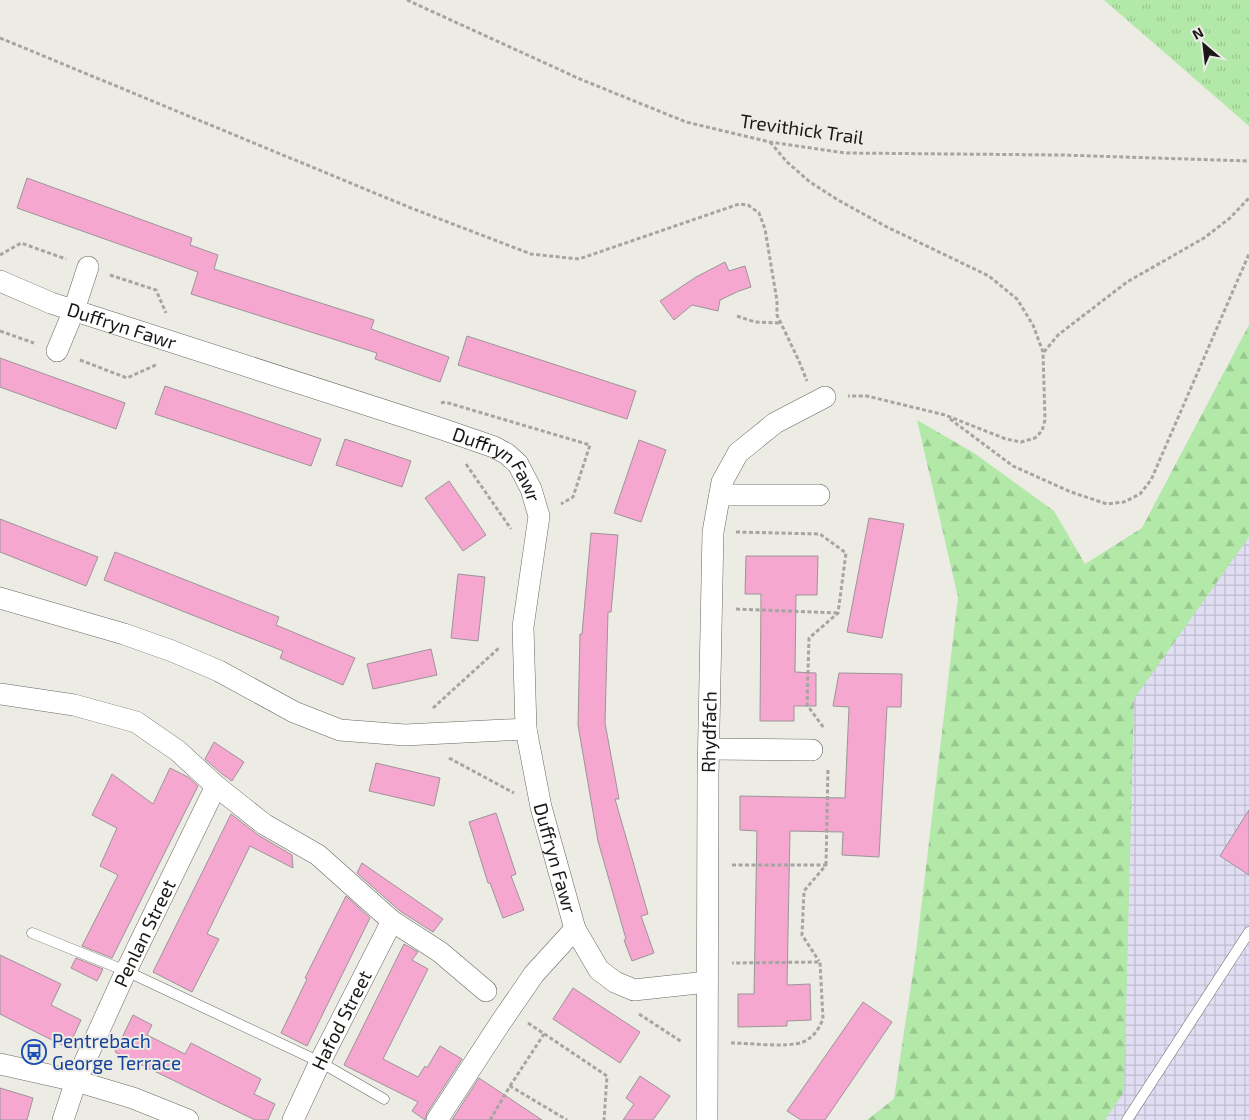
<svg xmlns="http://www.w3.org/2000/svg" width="1249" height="1120" font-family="'Exo 2',sans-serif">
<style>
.industrial{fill:url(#industrial-grid)}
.grass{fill:url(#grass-tufts)}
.forest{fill:url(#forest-firs)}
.building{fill:#f5a7cf;stroke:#9c9598}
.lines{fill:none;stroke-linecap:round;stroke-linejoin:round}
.lane-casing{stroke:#686862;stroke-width:11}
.street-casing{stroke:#686862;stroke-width:22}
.path{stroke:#a6a5a0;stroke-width:3;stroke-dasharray:4 2.5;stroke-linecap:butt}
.lane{stroke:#fff;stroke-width:10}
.street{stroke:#fff;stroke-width:21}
.labels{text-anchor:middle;stroke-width:4;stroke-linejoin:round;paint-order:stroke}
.street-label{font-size:19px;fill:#191816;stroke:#ecebe4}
.transit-label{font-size:19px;fill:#164399;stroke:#ecebe4;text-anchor:start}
</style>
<defs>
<pattern id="industrial-grid" width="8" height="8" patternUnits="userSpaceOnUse" patternTransform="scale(1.25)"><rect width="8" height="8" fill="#e1ddf3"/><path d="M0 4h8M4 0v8" fill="none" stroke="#c0bdd0"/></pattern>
<pattern id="grass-tufts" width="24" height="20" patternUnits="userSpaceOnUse" patternTransform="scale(1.25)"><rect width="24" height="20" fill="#b2e9a8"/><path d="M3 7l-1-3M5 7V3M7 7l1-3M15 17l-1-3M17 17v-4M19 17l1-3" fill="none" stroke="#98c790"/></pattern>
<pattern id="forest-firs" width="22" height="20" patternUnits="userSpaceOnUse" patternTransform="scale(1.25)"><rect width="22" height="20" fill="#b2e9a8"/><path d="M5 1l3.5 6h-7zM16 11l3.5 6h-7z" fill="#98c790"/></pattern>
</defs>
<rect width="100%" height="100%" fill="#ecebe4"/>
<path class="industrial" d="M 1249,325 L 1249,1120 L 867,1120 L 894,1099 L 915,960 Z"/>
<path class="grass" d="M 1104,0 L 1249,0 L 1249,126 Z"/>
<path class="forest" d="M 1249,325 L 1249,537 L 1134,699 L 1124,1092 L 1105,1120 L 867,1120 L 894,1099 L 915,960 L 958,597 L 917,420 L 974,453 L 1054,511 L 1085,564 L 1142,528 Z"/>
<path class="building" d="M 27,178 L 192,238 L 190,245 L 218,255 L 214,269 L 374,320 L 371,329 L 449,357 L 440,382 L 375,359 L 377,353 L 191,294 L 198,272 L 17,208 Z
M 725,262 L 729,271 L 745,266 L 751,287 L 739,291 L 720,300 L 718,311 L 692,305 L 674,320 L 660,301 L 696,277 Z
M 467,336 L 636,391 L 627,419 L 458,365 Z
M 0,358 L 125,403 L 116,429 L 0,387 Z
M 165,386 L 321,439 L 311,466 L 155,414 Z
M 345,439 L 411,461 L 402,487 L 336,465 Z
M 639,440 L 666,450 L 641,522 L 614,513 Z
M 449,481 L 486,535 L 463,551 L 425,498 Z
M 869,518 L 904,524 L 882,638 L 847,632 Z
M 0,519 L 98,557 L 86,586 L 0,552 Z
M 591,533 L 618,535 L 611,612 L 608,612 L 605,723 L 619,799 L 615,799 L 648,914 L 641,916 L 654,953 L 632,961 L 624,940 L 626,939 L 598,841 L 578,725 L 580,634 L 582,634 Z
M 115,552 L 279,617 L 276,625 L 355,658 L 343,685 L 280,658 L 283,651 L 104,580 Z
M 746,556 L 818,556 L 817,595 L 796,595 L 795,672 L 816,673 L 816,706 L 794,706 L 794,721 L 760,721 L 761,594 L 745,594 Z
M 458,574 L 485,577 L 478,641 L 451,638 Z
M 431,649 L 437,675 L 373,689 L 367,664 Z
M 839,673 L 902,674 L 901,707 L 887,707 L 879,857 L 842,855 L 843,832 L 790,831 L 787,985 L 810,984 L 811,1020 L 787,1021 L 787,1026 L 738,1027 L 738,994 L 754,994 L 757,831 L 740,830 L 740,796 L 845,798 L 849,707 L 833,706 Z
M 214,742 L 244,762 L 232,781 L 222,774 L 205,759 Z
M 376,763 L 440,778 L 434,806 L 369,791 Z
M 170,768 L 188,777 L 198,786 L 112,958 L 82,946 L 118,875 L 100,866 L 117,828 L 92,815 L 112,774 L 153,804 Z
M 1249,810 L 1249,875 L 1220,856 Z
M 496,813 L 516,874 L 511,876 L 524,910 L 503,918 L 490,883 L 488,883 L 469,822 Z
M 231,814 L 258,835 L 292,855 L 293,868 L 250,846 L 207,934 L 219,939 L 192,992 L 153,972 Z
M 362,863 L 443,919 L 433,932 L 400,911 L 357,873 Z
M 346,896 L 370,918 L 307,1046 L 281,1033 L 307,979 L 305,978 Z
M 404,944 L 418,952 L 412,960 L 428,969 L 383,1059 L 418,1077 L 425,1066 L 427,1068 L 440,1046 L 462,1059 L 427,1113 L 425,1120 L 412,1111 L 418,1102 L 344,1065 Z
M 0,955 L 61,984 L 51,1005 L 81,1020 L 68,1048 L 0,1014 Z
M 76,958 L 103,969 L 97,981 L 71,968 Z
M 573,988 L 640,1032 L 620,1063 L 553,1019 Z
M 863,1002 L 892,1022 L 825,1120 L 801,1120 L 787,1111 Z
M 133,1015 L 152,1025 L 147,1035 L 185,1054 L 191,1043 L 261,1079 L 254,1094 L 275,1104 L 268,1120 L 255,1120 L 115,1052 Z
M 640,1076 L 670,1096 L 653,1120 L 623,1120 L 634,1104 L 626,1098 Z
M 479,1078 L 542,1120 L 452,1120 Z
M 0,1088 L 33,1098 L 27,1120 L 0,1120 Z"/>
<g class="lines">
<defs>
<path id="lane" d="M 32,933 L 126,971 L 320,1062 L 384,1099
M 1127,1120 L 1249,932"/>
<g id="street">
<path id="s1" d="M 0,281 L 51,303 L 442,429 L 494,447 L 507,454 L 518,464 L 531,489 L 539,516 L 523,627 L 526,729 L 541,807 L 575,929 L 599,970 L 615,982 L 634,990 L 707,982"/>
<path d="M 57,351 L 74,310 L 88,267"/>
<path d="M 720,495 L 819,495"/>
<path d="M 0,598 L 124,634 L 172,651 L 219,671 L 294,712 L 340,730 L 405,735 L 526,729"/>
<path d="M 0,694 L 74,705 L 136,722 L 178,751 L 216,786 L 264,824 L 318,855 L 392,921 L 440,952 L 486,991"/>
<path d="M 709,749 L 812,750"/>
<path d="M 0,1064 L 76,1081 L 133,1098 L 188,1120"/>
<path id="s2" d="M 63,1120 L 76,1081 L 126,971 L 216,786"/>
<path id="s3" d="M 293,1120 L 320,1062 L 392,921"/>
<path d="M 437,1120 L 501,1022 L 534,974 L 575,929"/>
<path id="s4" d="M 707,1120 L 708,775 L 713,532 L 722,482 L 738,453 L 775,423 L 825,397"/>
</g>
</defs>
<use href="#lane" class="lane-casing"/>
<use href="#street" class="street-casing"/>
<path class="path" d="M 407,0 L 580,79 L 686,122 L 770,142 L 845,153 L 1061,155 L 1249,161
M 0,38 L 411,208 L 531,254 L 579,259 L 739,204 L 748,205 L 759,213 L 765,229 L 777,301 L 777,315 L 799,361 L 807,381
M 770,142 L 787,162 L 810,182 L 838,200 L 887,227 L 989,276 L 1017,299 L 1033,325 L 1043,352 L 1045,420 L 1042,431 L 1035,438 L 1021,442 L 1006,439 L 945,415 L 867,396 L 848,396
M 0,255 L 21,243 L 66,259
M 110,275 L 156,290 L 166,313
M 737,316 L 755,322 L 780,323
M 0,331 L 34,343
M 1044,352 L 1058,335 L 1127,282 L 1204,238 L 1230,218 L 1249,198
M 80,360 L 127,378 L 158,364
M 441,403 L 445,402 L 590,445 L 573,497 L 561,504
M 950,419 L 1013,466 L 1071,492 L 1107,504 L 1124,502 L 1140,494 L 1151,480 L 1249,254
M 466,464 L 511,529
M 736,532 L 820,534 L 846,553 L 838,613 L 809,638 L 807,705 L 824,728
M 736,609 L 837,613
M 433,708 L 499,648
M 449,758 L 514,793
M 732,865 L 826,865 L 804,891 L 802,935 L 819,961
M 826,865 L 828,768
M 639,1014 L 682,1042
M 528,1023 L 607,1076 L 604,1120
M 731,1043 C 749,1043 787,1048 803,1042 C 813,1038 819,1029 823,1019 L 820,962 L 732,963
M 510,1086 L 544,1034
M 490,1120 L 510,1086 L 567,1120"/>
<use href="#lane" class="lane"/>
<use href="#street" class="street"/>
</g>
<defs>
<symbol id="bus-ring" viewBox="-11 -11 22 22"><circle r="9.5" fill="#ecebe4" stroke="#1a4fb4" stroke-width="1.5"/><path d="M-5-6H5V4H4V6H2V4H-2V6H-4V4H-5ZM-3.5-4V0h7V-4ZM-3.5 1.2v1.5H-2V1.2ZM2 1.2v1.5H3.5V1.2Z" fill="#1a4fb4"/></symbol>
</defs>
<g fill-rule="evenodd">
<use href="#bus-ring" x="20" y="1038" width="28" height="28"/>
</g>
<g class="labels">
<g class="street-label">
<text transform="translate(802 129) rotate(8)" y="7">Trevithick Trail</text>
<text dy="7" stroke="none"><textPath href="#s1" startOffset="130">Duffryn Fawr</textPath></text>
<text dy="7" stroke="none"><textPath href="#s1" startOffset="535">Duffryn Fawr</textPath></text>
<text dy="7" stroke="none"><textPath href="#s4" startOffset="388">Rhydfach</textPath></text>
<text dy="7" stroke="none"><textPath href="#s1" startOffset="954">Duffryn Fawr</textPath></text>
<text dy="7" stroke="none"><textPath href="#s2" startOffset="204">Penlan Street</textPath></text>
<text dy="7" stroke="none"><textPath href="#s3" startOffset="111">Hafod Street</textPath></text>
</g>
<g class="transit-label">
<text x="52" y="1048">Pentrebach<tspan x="52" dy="22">George Terrace</tspan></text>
</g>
</g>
<g transform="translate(1204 45) rotate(332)" stroke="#ecebe4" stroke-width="4" paint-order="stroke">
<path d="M0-4L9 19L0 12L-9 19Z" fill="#191816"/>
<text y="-8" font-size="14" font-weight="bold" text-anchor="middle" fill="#191816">N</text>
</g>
</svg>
